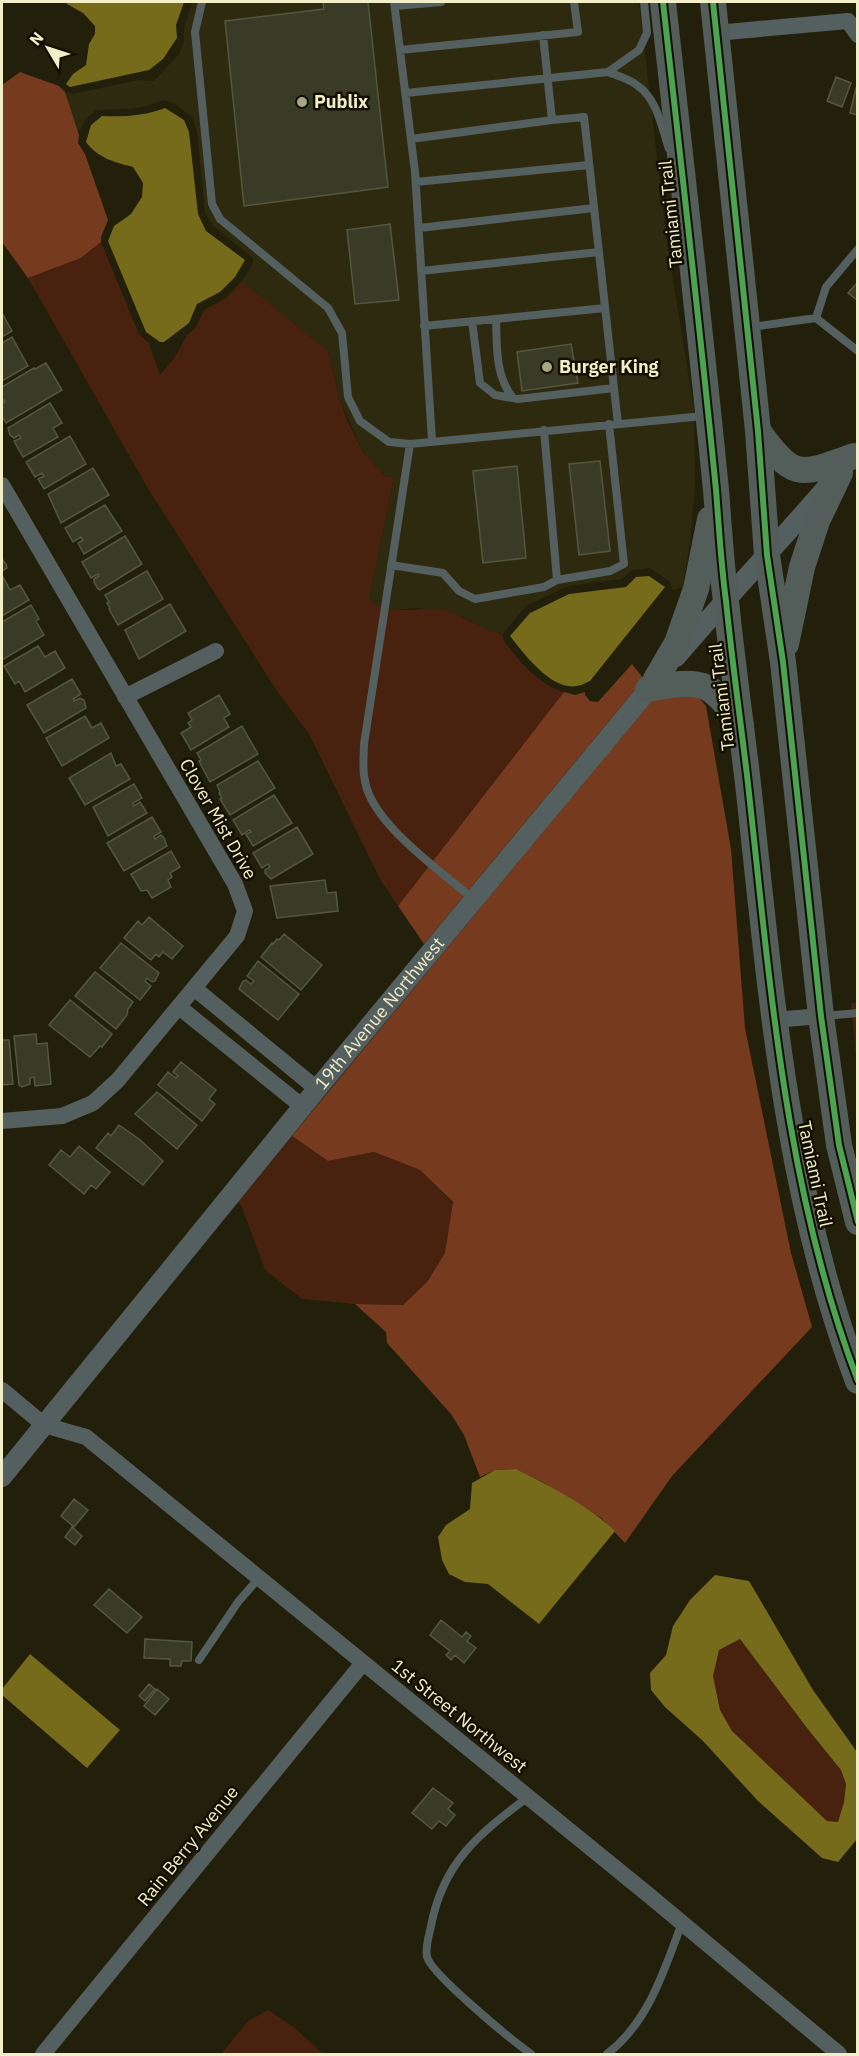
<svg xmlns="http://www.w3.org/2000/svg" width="859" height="2056" font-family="'IBM Plex Sans',sans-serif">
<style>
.built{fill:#2e2a0f}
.green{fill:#48210f}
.forest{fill:#763a1f}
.water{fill:#766b1b;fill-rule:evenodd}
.building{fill:#3a3b26;stroke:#54573f;stroke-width:1.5}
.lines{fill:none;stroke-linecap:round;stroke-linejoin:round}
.service{stroke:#545f5f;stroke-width:8}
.minor{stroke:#545f5f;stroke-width:16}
.tertiary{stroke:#545f5f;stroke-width:20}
.primary{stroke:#535d5a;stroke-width:26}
.cycleway-casing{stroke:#130f00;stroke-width:10}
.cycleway{stroke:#4ca352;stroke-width:6}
.poi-dot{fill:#a9a685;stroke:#130f00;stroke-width:2}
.labels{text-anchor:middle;stroke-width:5;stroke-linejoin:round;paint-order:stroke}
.poi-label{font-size:18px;font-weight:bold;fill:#f2eec7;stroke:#130f00;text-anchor:start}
.street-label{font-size:18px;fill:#f2eec7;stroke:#130f00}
</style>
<rect width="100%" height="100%" fill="#221f0a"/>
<path class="built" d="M 193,2 L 639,2 L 667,243 L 694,409 L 695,485 L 691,535 L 683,587 L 673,590 L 669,581 L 650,568 L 632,570 L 622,579 L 568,586 L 526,606 L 502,635 L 481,627 L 464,617 L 419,608 L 394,610 L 377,607 L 369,600 L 394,477 L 385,476 L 363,452 L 340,400 L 328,351 L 242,281 L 253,263 L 253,258 L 213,226 L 205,213 L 197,132 L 192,117 L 175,104 L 164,100 L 147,106 L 128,109 L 96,110 L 86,119 L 81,129 L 77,130 L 65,92 L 72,94 L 139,80 L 154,81 L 179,54 L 184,40 L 184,27 Z"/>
<path class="green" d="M 101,242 L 139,334 L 149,343 L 160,375 L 175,357 L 187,335 L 196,327 L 204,310 L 226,298 L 242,281 L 328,351 L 340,400 L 348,422 L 363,452 L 385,476 L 394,477 L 369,600 C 389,617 418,606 442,610 C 456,612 468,620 480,626 C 487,630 495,632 502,635 L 504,641 C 520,662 538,684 564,692 L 398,906 L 380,879 L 309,734 L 277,691 L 147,487 L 28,278 L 81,258 Z
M 857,1002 L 857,1068 L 851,1003 Z
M 292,1136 L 328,1161 L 374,1152 L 420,1170 L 453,1203 L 445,1253 L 427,1282 L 403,1305 L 355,1304 L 302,1299 L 265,1270 L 241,1205 L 238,1202 Z
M 740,1639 L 807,1728 L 841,1770 L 846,1784 L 844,1802 L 838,1822 L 827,1821 L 732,1731 L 720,1710 L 713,1676 L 719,1650 Z
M 268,2010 L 295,2028 L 323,2054 L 221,2054 L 247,2022 Z"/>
<path class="forest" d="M 20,72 L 59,86 L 65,92 L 79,135 L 78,143 L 85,154 L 108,220 L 101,237 L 101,242 L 81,258 L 28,278 L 2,242 L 2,85 Z
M 632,664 L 644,679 L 637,681 L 638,686 L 424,944 L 398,906 L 564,692 L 575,695 L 585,692 L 585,695 L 590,701 L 598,702 Z
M 694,692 L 706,706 L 731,849 L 745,1028 L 791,1253 L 812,1327 L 672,1476 L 625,1543 L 601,1518 L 542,1482 L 516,1469 L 495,1470 L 480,1477 L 464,1435 L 451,1414 L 387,1343 L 386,1332 L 355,1304 L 403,1305 L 427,1282 L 445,1253 L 453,1202 L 420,1170 L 374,1152 L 328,1161 L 292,1136 L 654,697 Z"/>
<path class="water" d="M 66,2 L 184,2 L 176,25 L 177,38 L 163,59 L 149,70 L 70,87 L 66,84 L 73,74 L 86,65 L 89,44 L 95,34 L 95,26 L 83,13 L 67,4 Z
M 165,108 L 184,120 L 189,132 L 198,214 L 206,231 L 245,260 L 235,277 L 220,292 L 197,304 L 189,323 L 164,342 L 160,342 L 146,332 L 108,241 L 114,226 L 131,214 L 142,197 L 143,183 L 133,167 C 114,162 98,158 86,142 L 91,125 L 102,116 C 124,117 144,116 165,108 Z
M 649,576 L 665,587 L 590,681 C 587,682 581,686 577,686 C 552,691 524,654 510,636 L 530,613 L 569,594 L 626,587 L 636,577 Z
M 516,1469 C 548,1485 589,1506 615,1531 L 539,1624 L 488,1584 L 465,1582 L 449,1574 L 442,1560 L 438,1537 L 446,1525 L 470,1509 L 472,1483 L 495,1470 Z
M 715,1575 L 749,1581 L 813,1690 L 857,1752 L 857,1839 L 838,1862 L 822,1858 L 758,1801 L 703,1741 L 665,1707 L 651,1690 L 650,1673 L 666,1655 L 673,1626 L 690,1600 ZM 740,1639 L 807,1728 L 841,1770 L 846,1784 L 844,1802 L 838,1822 L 827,1821 L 732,1731 L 720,1710 L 713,1676 L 719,1650 Z
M 30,1654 L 120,1730 L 87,1768 L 2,1695 L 2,1689 Z"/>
<path class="building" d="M 323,2 L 368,2 L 388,187 L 244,206 L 225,21 L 324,9 Z
M 836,77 L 851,83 L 842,107 L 827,101 Z
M 856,88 L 858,89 L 858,115 L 850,113 Z
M 390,224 L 399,300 L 355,304 L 347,230 Z
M 858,282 L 858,301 L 848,293 Z
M 2,313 L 12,331 L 2,337 Z
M 12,337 L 28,366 L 2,381 L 2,343 Z
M 571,344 L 578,383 L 522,391 L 517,352 Z
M 46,363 L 62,390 L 6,423 L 2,416 L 2,404 L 5,402 L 4,400 L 2,401 L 2,387 L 34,368 L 35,369 Z
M 50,403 L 62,423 L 53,428 L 58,437 L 23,457 L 14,441 L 21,438 L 19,435 L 14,438 L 10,435 L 8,428 Z
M 70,436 L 86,464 L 44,489 L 38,479 L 44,476 L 42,473 L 35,477 L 26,462 Z
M 600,461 L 610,551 L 579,555 L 569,464 Z
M 517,466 L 526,558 L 483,563 L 473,471 Z
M 93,468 L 109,495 L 61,523 L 48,494 Z
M 105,505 L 122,531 L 84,554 L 78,543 L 83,540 L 81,537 L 73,542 L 65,528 Z
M 125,536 L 142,564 L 100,590 L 98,589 L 94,582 L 94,579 L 99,576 L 98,574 L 91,578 L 82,562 Z
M 2,559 L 6,564 L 7,568 L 2,571 Z
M 147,571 L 163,599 L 118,625 L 109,609 L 110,608 L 107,603 L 109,602 L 105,595 Z
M 3,577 L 10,590 L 20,585 L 29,600 L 2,616 Z
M 170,604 L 186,631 L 139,659 L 125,630 Z
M 31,605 L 39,619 L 36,621 L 44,635 L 2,660 L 2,622 Z
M 38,646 L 45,657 L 55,651 L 65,668 L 25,692 L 19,681 L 15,684 L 4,666 Z
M 72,679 L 81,694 L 73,699 L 74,701 L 80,698 L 84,700 L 86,708 L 44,733 L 27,705 Z
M 219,695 L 230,714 L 224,718 L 229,727 L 191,750 L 181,733 L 191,727 L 188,723 L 192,720 L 188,713 Z
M 85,716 L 92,728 L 101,723 L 109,738 L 62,766 L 46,738 Z
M 242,726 L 258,754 L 210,782 L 202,767 L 199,761 L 201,760 L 197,753 Z
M 111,753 L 116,766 L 121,764 L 130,779 L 85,805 L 69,778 Z
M 258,761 L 275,788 L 230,815 L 220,799 L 222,798 L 219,793 L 220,792 L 217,785 Z
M 134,784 L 142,798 L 133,803 L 134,806 L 140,802 L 147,813 L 108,836 L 93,807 Z
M 274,795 L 292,823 L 253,846 L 246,834 L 251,832 L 249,830 L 242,835 L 233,820 Z
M 152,817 L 161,832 L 154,836 L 155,839 L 161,835 L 164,838 L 167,846 L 124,871 L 107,843 Z
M 297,827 L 313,854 L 271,879 L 265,873 L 265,870 L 270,867 L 268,864 L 262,868 L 253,853 Z
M 171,851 L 180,867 L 170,873 L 172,877 L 168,880 L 171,887 L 152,898 L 147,890 L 141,891 L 131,874 Z
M 325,880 L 327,893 L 336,892 L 338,911 L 277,918 L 270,886 Z
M 149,917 L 183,946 L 172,959 L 163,952 L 159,957 L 156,954 L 151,960 L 124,938 L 138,921 L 142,925 Z
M 284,934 L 322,965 L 301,990 L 261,957 L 272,943 L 273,944 L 277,939 L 279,940 Z
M 121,943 L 159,973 L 155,981 L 152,982 L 147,978 L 145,981 L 151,986 L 140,1000 L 100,968 Z
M 258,961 L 299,994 L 278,1020 L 239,989 L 243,981 L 246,980 L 251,984 L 254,981 L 247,976 Z
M 95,972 L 133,1002 L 128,1009 L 127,1015 L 116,1029 L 75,996 Z
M 70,1000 L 112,1034 L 102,1047 L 100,1046 L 90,1057 L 49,1025 Z
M 36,1034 L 37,1044 L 47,1043 L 51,1084 L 35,1086 L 34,1077 L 30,1078 L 30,1084 L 22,1087 L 19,1085 L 14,1036 Z
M 2,1040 L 9,1040 L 13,1084 L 2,1085 Z
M 181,1062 L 216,1090 L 209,1099 L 215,1104 L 202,1121 L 158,1085 L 168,1072 L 176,1078 L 178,1076 L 173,1072 Z
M 157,1092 L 197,1125 L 177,1149 L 135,1114 Z
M 119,1125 L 139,1139 L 163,1161 L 143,1185 L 96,1148 L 108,1133 L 111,1136 Z
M 79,1146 L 110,1172 L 96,1189 L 91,1185 L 84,1194 L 49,1165 L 61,1150 L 70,1157 Z
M 74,1499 L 88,1510 L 74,1527 L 61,1516 Z
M 72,1527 L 82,1536 L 75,1545 L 65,1537 Z
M 109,1589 L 142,1617 L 127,1633 L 94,1605 Z
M 441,1620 L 462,1637 L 466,1632 L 471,1636 L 467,1641 L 476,1648 L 464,1663 L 455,1655 L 451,1660 L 446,1655 L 450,1651 L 430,1635 Z
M 145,1639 L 192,1642 L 191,1661 L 182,1661 L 181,1666 L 170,1666 L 170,1659 L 144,1658 Z
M 149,1684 L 155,1689 L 145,1701 L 139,1696 Z
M 157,1689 L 169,1699 L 155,1715 L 144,1706 Z
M 433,1788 L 453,1803 L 448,1809 L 455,1815 L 446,1826 L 439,1821 L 432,1829 L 412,1813 Z"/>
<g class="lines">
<path class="service" d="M 202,2 L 195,32 L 212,204 L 220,219 L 328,308 L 342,333 L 348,397 L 360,421 L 389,442 L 410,444 L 704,416
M 394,2 L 415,172 L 432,441
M 395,6 L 441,2
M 543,35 L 552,120 L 584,117 L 618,424
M 400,50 L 578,32 L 574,2
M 608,72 C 618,76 630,79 638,86 C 657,99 662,128 669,149
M 406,93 L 608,72 L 639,50 L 647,33 L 644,2
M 411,139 L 552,120
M 416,182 L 589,165
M 419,228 L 594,208
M 421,271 L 599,252
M 816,318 L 826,287 L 858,249
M 496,319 C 497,346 495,376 513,398
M 472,321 L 480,383 L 495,395 L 518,399 L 614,388
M 424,326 L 605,308
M 751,327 L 816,318 L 858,351
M 410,444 L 364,744 C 364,756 362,769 365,781 C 372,824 441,871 473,899
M 391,565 L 443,573 L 459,591 L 475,599 L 544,587 L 557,580 L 544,430
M 557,580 L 610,571 L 624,564 L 609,424
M 824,1016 L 858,1013
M 199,1660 L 238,1602 L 259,1578
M 528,1797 C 479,1834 443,1862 431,1926 C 429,1935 425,1948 427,1957 C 432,1975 513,2041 531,2054
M 607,2054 C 649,2022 664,1970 682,1923"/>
<path class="minor" d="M 716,33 L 848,21 L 858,35
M 2,485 L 235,884 L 245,911 L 237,936 L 118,1080 L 93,1103 L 62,1116 L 2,1121
M 125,697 L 216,651
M 194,988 L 317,1089
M 179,1007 L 303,1107
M 774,1020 L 821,1016
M 2,1390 L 44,1425 L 86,1437 L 651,1897 L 839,2054
M 43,2054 L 363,1663"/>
<g class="tertiary">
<path d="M 676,657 C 725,599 777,545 826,488"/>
<path id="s1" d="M 2,1477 L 317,1089 L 657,679"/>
</g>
<path class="primary" d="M 663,2 C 681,164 700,327 716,490 C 719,527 721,564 726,601 C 732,660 740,717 747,775 C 770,979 784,1187 858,1381
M 713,2 L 758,431 L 767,555 L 783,662 L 821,1016 L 839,1145 L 858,1222
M 758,431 C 794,480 799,476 854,456
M 786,644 L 802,567 L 817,521 L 840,473
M 656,679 L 677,643 L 696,589 L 710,519
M 648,689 C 701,679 709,679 741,724"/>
<defs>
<path id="cycleway" d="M 663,2 C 681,164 700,327 716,490 C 719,527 721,564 726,601 C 732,660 740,717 747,775 C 770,979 784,1187 858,1381
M 713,2 L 758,431 L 767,555 L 783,662 L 821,1016 L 839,1145 L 858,1222"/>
</defs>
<use href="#cycleway" class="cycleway-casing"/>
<use href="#cycleway" class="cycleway"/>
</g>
<g class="poi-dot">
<circle cx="302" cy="102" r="6"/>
<circle cx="547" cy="367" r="6"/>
</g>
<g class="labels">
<g class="poi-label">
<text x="314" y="108">Publix</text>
<text x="559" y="373">Burger King</text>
</g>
<g class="street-label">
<text transform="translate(671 214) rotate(-96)" y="6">Tamiami Trail</text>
<text transform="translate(722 697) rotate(-97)" y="6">Tamiami Trail</text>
<text transform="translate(218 819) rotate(60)" y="6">Clover Mist Drive</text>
<text dy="6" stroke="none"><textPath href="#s1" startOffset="598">19th Avenue Northwest</textPath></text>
<text transform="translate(815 1174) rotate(78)" y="6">Tamiami Trail</text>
<text transform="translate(459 1716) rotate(39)" y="6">1st Street Northwest</text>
<text transform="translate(188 1846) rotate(-51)" y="6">Rain Berry Avenue</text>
</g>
</g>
<rect width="859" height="2056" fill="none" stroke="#f2eec7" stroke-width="6"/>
<g transform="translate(48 48) rotate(309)" stroke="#130f00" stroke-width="4.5" paint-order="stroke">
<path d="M0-4.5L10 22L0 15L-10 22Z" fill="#f2eec7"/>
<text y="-9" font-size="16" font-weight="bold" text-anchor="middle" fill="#f2eec7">N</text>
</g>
</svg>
